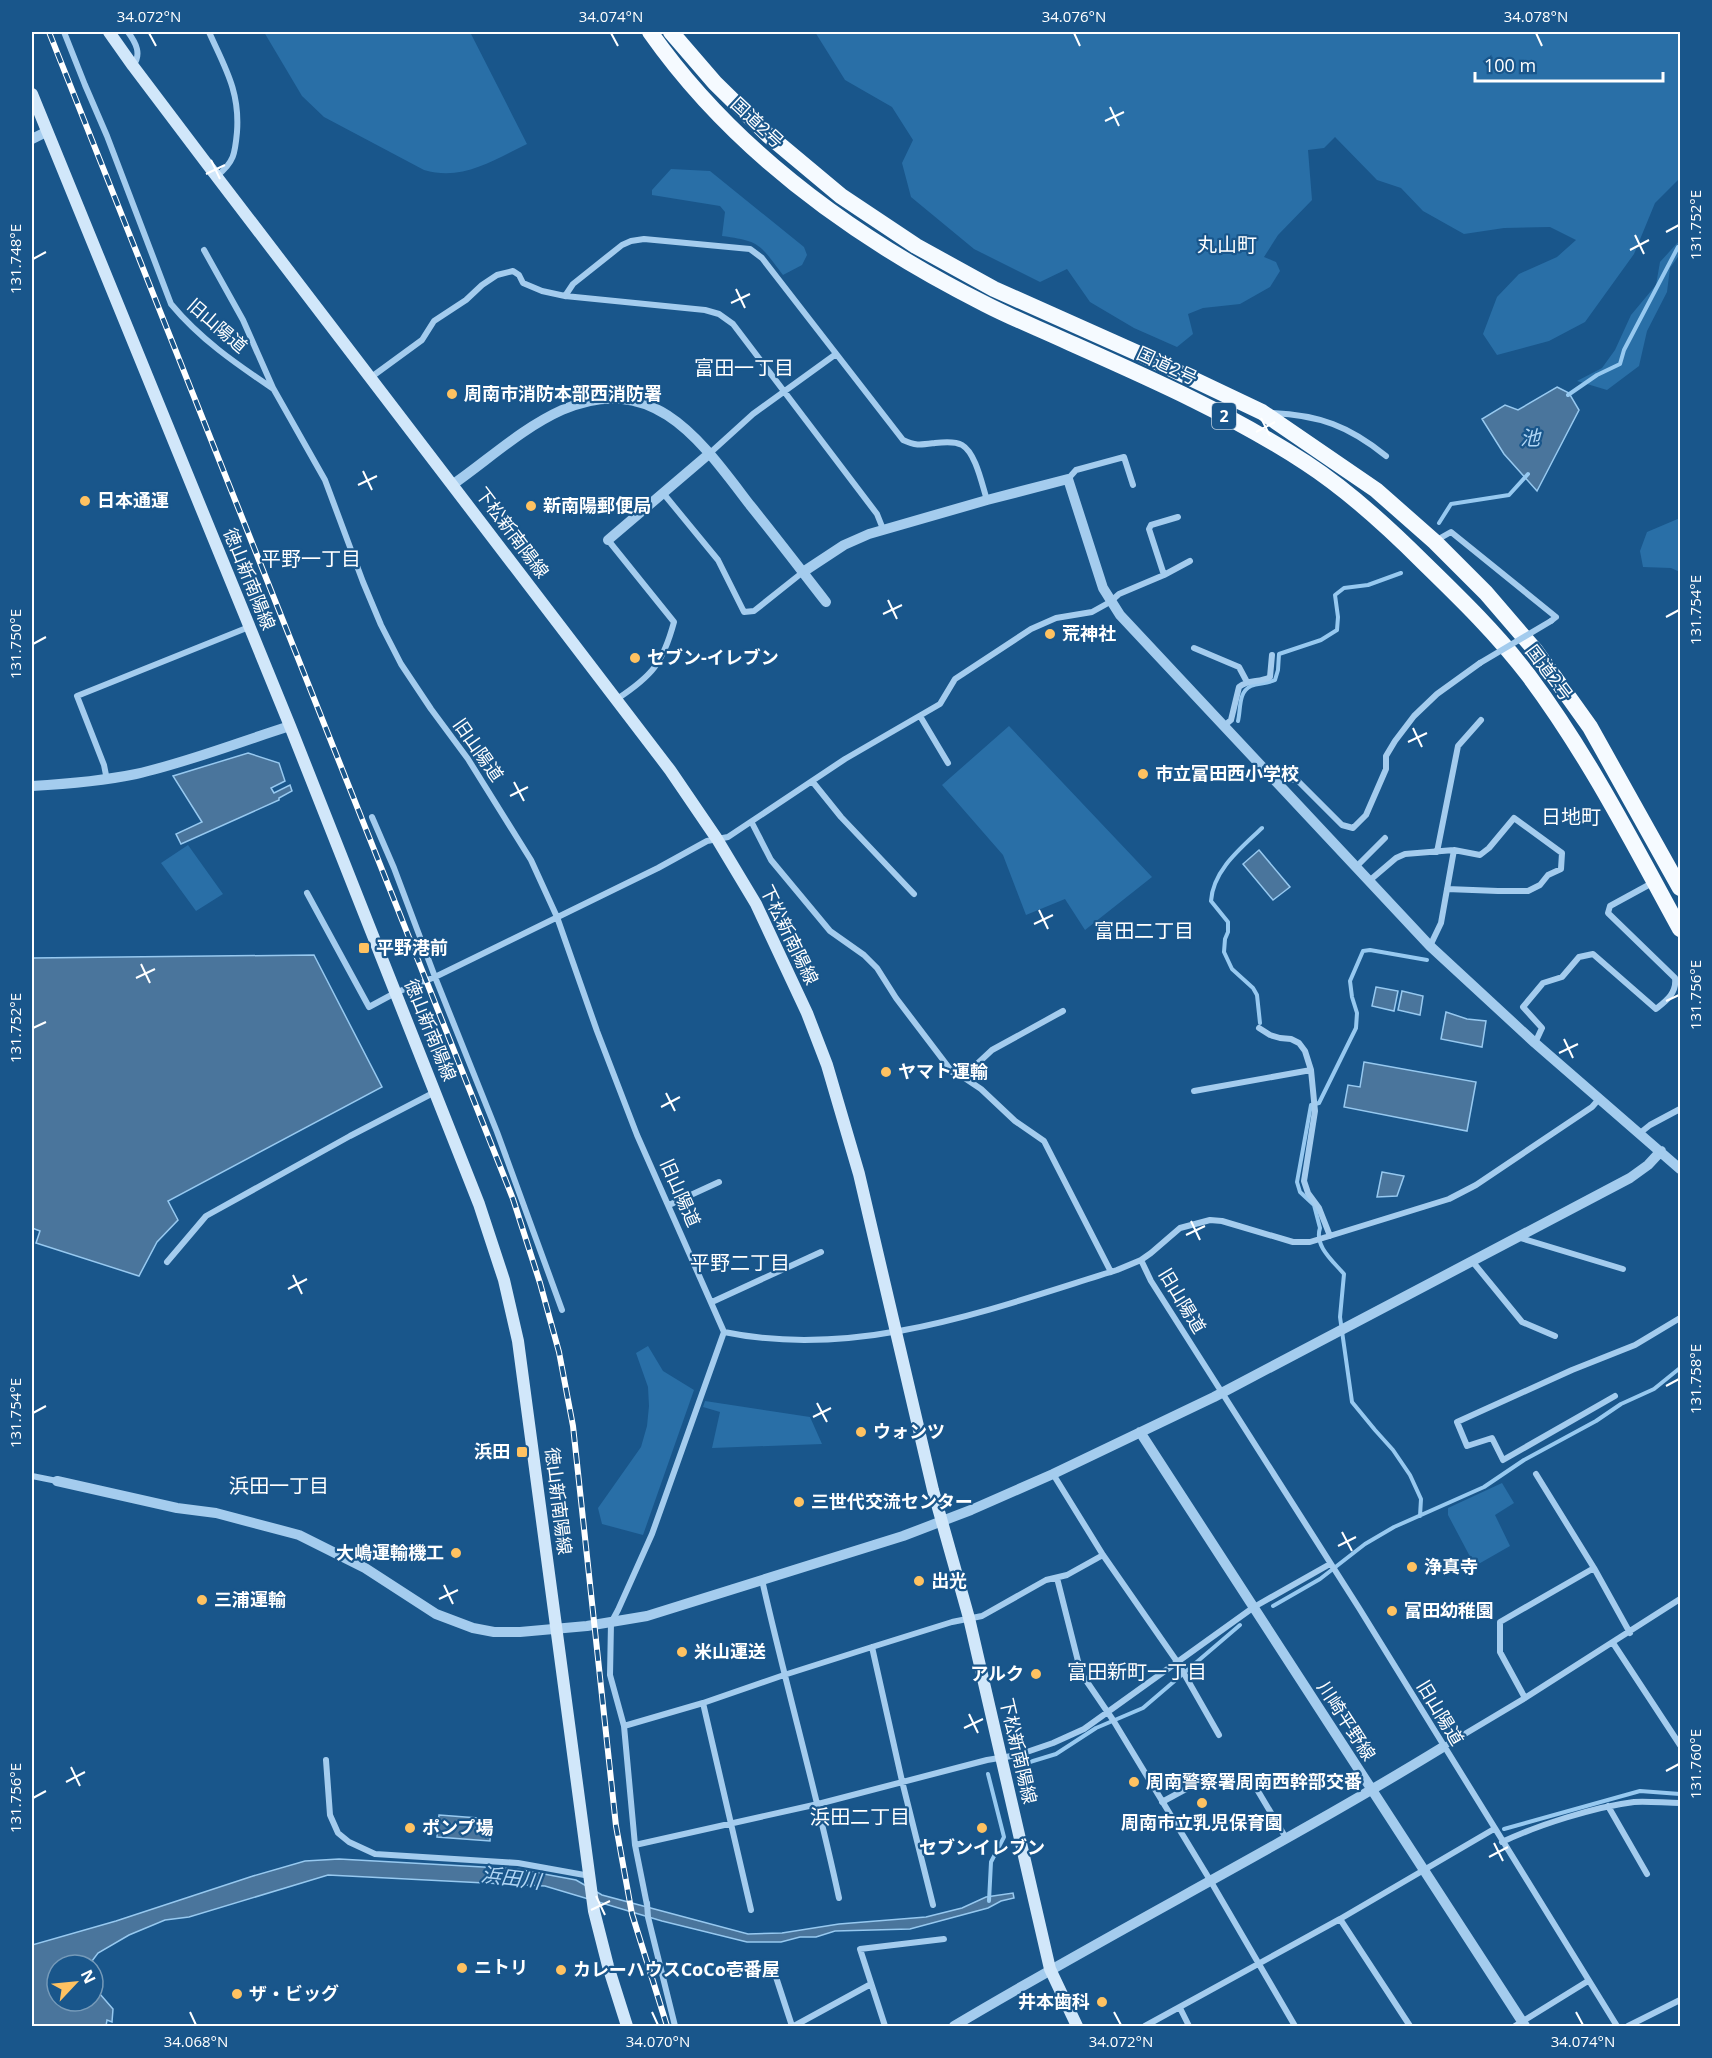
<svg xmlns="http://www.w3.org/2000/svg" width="1712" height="2058" font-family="'Open Sans','Noto Sans JP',sans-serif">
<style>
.green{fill:#296fa7}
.water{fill:#4a759c;stroke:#97c9f0;stroke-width:1.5}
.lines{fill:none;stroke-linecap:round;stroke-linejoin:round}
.stream{stroke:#97c9f0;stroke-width:4}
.minor{stroke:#a4ccee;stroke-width:6}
.tertiary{stroke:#a4ccee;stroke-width:10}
.secondary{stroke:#d1e7fa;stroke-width:12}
.trunk{stroke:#f5faff;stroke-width:16}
.rail-casing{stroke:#fff;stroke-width:6}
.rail{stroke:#19568b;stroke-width:4;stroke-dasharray:11;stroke-linecap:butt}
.minor-bridge{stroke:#a4ccee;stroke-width:6}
.ticks{fill:none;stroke:#fff;stroke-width:2}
.poi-dot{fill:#ffc261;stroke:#19568b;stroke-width:2}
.labels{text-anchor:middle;stroke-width:4.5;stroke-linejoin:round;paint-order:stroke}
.shield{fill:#19568b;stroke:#baccdc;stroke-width:1.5}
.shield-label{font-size:16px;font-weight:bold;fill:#fff}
.street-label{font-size:18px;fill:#fff;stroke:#19568b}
.poi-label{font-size:18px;font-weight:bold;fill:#fff;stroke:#19568b;text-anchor:start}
.neighbourhood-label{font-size:20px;fill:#fff;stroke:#19568b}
.water-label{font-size:20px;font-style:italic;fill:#b0d6f5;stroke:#19568b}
.neatline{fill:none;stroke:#fff;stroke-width:2}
.ticks-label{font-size:15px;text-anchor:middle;fill:#fff}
</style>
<rect width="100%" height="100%" fill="#19568b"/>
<path class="green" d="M 264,32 L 470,32 L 527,144 C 492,161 463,181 424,170 L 324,117 L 302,96 Z
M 815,32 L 1680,32 L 1680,178 L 1655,203 L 1634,254 L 1585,322 L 1549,341 L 1497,355 L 1483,334 L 1497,297 L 1519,274 L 1557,257 L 1576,240 L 1550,227 L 1504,228 L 1464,234 L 1423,211 L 1401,188 L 1377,180 L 1335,137 L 1324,148 L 1308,150 L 1312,200 L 1278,235 L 1264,257 L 1276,262 L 1280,271 L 1270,287 L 1240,304 L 1203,308 L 1188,314 L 1193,334 L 1177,347 L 1134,328 L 1090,302 L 1067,269 L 1040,282 L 974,249 L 911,197 L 902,163 L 913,140 L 892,107 L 845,80 Z
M 671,169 L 710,171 L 804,247 L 807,255 L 802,265 L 783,275 C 760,245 761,241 722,236 L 725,212 L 720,206 L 652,195 L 652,190 Z
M 1680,240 L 1680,254 L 1670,268 L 1667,292 L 1647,331 L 1639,366 L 1607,390 L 1577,381 L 1602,368 L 1615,350 L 1631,315 L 1656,285 L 1660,262 Z
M 1680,518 L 1680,572 L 1671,568 L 1643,567 L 1640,551 L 1647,532 Z
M 1009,726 L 1152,877 L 1085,930 L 1065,899 L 1026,915 L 1003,855 L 942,785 Z
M 188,845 L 223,894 L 196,911 L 161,863 Z
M 648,1346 L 663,1371 L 694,1390 L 643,1535 L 602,1524 L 598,1508 L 641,1447 L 647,1426 L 649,1406 L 648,1387 L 636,1353 Z
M 705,1401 L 810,1417 L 822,1444 L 712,1448 L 720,1412 L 703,1407 Z
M 1502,1483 L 1514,1503 L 1495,1515 L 1510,1546 L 1475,1566 L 1448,1515 L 1448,1508 Z"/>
<path class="water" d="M 1557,387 L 1569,393 L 1579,410 L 1537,491 L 1504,454 L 1482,419 L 1505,405 L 1518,410 Z
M 248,753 L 279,763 L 285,781 L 271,788 L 274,793 L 290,785 L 292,791 L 279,798 L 279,800 L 181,844 L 176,834 L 202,822 L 173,776 Z
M 1259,850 L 1290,887 L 1273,900 L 1243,864 Z
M 314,955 L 382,1087 L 168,1201 L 178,1220 L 157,1242 L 139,1276 L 36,1243 L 40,1231 L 32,1228 L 32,958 Z
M 1376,987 L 1398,991 L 1394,1011 L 1372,1006 Z
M 1402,991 L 1423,996 L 1420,1015 L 1398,1010 Z
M 1446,1012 L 1467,1019 L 1486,1021 L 1482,1047 L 1441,1039 Z
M 1364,1062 L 1476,1082 L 1467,1131 L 1344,1107 L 1348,1085 L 1360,1087 Z
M 1382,1172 L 1404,1176 L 1397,1196 L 1377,1197 Z
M 439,1815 L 491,1819 L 490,1841 L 437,1837 Z
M 339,1859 L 517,1869 L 576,1880 L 602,1895 L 748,1934 L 782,1933 L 839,1924 L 926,1917 L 962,1908 L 986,1897 L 1013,1893 L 1014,1898 L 1001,1901 L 988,1908 L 910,1929 L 835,1931 L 816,1937 L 800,1937 L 781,1942 L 747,1942 L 662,1921 L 545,1886 L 328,1875 L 189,1917 L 165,1920 L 129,1935 L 98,1953 L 89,1965 L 57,1965 L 57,2001 L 93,2001 L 93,1986 L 113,2009 L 112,2022 L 107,2020 L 106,2026 L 32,2026 L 32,1945 L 116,1921 L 253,1876 L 305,1861 Z"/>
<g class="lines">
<path class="stream" d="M 1568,395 L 1597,375 L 1620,364 L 1624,350 L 1678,247
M 1439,523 L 1451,504 L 1509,495 L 1528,474
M 1238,721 C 1241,709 1238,692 1251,686 C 1259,683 1266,684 1275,680 L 1278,670 L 1279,654 L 1321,640 L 1337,630 L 1338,617 L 1335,595 L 1344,588 L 1368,585 L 1401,573
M 1260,1023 L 1257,995 L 1253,988 L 1232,969 L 1224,952 L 1225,939 L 1228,932 L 1228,922 L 1211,901 C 1213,870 1241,848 1262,828
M 1420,1516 L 1421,1499 L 1410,1475 L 1393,1450 L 1375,1430 L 1352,1402 L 1340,1317 L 1344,1274 C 1333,1261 1314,1246 1320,1228 L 1314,1205 L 1300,1192 L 1297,1182 L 1311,1105 L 1319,1103 L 1356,1028 L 1357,1013 L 1352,997 L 1350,981 L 1363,951 L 1370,950 L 1427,960
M 1273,1606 L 1320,1579 L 1365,1544 L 1394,1527 L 1484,1487 L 1524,1460 L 1596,1421 L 1621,1404 L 1654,1389 L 1680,1368
M 1020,1765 L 1056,1754 L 1096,1728 L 1143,1708 L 1240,1625
M 988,1774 L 1004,1837 L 991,1862 L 989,1901
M 1504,1829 L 1640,1791 L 1680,1794"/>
<path class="minor" d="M 64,32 L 85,85 L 107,136 L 171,304 C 200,339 235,363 272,388
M 128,32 C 136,43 142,54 133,66
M 209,32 C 225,68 240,91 237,132 C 235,154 234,162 217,176
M 204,250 L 243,320 L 273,388 L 325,480 L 363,582 L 381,625 L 401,664 L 431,709 L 468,759 L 531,860 L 557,917 L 597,1031 L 637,1135 L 724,1332
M 565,296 L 573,284 L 622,245 L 631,241 L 644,239 L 750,249 L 762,258 L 903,440 C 916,446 920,445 935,443 C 943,442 955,441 962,445 C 976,453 982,485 987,500
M 370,378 L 422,340 L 434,321 L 466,300 L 482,285 L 497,275 L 513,271 L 519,275 L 523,283 L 542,291 L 565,296 L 705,310 L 719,314 L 733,324 L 877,514 L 883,529
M 1272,413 C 1319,415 1349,426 1386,456
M 710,453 L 753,414 L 836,354
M 1068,479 L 1076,470 L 1124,457 L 1133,485
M 663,493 L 718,560 L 744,612 L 754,611 L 803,572
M 1178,517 L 1151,525 L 1149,529 L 1164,575 L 1190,561
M 608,540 L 674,622 C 663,663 652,676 617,699
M 1435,541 L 1451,532 L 1556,617 L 1551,621
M 1194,648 L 1239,667 L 1247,682
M 920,716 L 948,763
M 1225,725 L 1231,720 L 1239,687 C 1248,679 1260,683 1270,677 L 1272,655
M 1274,778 L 1297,780 L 1342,825 L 1353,828 L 1366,815 L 1386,769 L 1386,756 L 1395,741 L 1414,716 L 1437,694 L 1480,663
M 107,780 L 104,765 L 77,696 L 249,627
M 812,781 L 841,817 L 914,894
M 372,817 L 394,868 L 435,977 L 497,1132 L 562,1310
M 752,823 L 771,860 L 830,931 L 864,955 L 877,968 L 896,998 L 953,1073 L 963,1077 L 981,1089 L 1015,1121 L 1044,1141 L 1111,1272
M 1437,852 L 1458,746 L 1481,720
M 1356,867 L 1385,838
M 1369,881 L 1396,858 L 1405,854 L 1454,850 L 1480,855 L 1489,848 L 1514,818 L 1562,853 L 1561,869 L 1548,875 L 1540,885 L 1528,891 L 1498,891 L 1447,889
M 307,893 L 369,1007 L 395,993 L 435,977 L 658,868 L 707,841 L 728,837 L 845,759 L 940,704 L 955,679 L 1031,629 L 1056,618 L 1092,612 L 1110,602 L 1119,594 L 1164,575
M 1430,946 L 1441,923 L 1454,850
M 1259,1028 L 1270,1035 L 1280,1038 L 1291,1039 L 1299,1043 L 1305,1051 L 1311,1070 L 1315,1111 L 1304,1181 L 1308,1193 L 1319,1208 L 1330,1236
M 1535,1043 L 1542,1028 L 1523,1007 L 1543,983 L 1562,977 L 1579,957 L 1593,954 L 1656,1009 C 1666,1001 1677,993 1675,978 L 1608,913 L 1610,906 L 1654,882
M 963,1077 L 992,1050 L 1063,1011
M 1194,1091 L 1311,1070
M 1640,1133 L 1650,1125 L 1680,1109
M 669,1205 L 719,1182
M 1517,1237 L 1623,1269
M 1141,1260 L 1151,1281 L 1359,1608 L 1617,2026
M 1472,1261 L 1522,1322 L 1555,1336
M 167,1262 L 206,1216 L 350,1136 L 435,1092
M 712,1302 L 821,1252
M 724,1332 C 858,1360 991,1309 1117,1270 L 1141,1260 L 1151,1253 L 1180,1228 L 1210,1220 L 1222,1221 L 1293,1242 L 1310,1242 L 1449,1199 L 1476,1185 L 1592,1107 L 1599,1099
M 1615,1396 L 1503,1460 L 1492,1438 L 1467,1446 L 1457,1422 L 1572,1370 L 1635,1345 L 1680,1318
M 1053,1474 L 1103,1555 L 1178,1663 L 1219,1735
M 1536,1474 L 1594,1568 L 1630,1633
M 32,1476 L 57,1481
M 1057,1578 L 1081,1673 L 1113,1720 L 1210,1880 L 1295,2026
M 762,1580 C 786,1686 816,1791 839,1898
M 1613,1643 L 1680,1745
M 872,1647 L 902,1781 L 933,1905
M 1525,1698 L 1500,1652 L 1500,1622 L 1594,1568
M 703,1703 L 751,1910
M 624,1726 L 703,1703 L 784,1675 L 872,1647 L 952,1622 L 982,1616 L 1046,1580 L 1067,1575 L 1103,1555
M 1443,1747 L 1525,1698 L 1680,1599
M 326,1760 L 330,1815 L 338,1833 L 349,1842 L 375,1854 L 518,1863 L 590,1876
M 1249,1776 L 1286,1838
M 1162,1802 L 1208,1777
M 1608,1806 L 1647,1874
M 1502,1842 C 1538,1825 1594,1807 1634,1802 C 1649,1801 1665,1803 1680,1803
M 635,1845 L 818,1804 L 987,1760 L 1018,1755 L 1053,1743 L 1084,1729 L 1254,1607 L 1330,1564
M 647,1903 L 648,1917 L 675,2026
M 647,1905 L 635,1845 L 624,1726 L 610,1675 L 611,1623 L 618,1610 L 652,1534 L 724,1332
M 1340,1919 L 1410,2026
M 775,1974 L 792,2026
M 1180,2008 L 1189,2026
M 794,2026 L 871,1984
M 885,2026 L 860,1949 L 944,1939
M 1145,2026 L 1340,1919 L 1494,1829
M 1515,2026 L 1588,1981
M 1628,2026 L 1680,2000"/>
<path class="tertiary" d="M 32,139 L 46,132
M 452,485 C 488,460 522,428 562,410 C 654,370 701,441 750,505 C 776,537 801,570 826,602
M 608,540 L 710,453
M 803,572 L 844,545 L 869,534 L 987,500 L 1068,479 L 1103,588 L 1120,615 L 1430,946 L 1535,1043 L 1680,1169
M 32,786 C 67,784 102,781 136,774 C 189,762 239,742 290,726
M 1140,1432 L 1525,2026
M 57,1481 L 177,1508 L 216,1513 L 299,1535 L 365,1568 L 436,1614 L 473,1628 L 494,1632 L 520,1632 L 587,1626 L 647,1616 L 903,1536 L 971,1510 L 1053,1474 L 1214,1397 L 1630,1178 L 1648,1165 L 1661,1151
M 954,2026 C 1115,1930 1283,1845 1443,1747"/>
<path class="secondary" d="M 109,32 L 133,66 L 204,160 L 670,770 L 717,839 L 756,904 L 807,1013 L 827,1065 L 859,1174 L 933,1490 L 969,1618 L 1050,1969 L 1077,2026
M 32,94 L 290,726 L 479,1204 L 504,1280 L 518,1341 L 594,1911 L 608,1966 L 627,2026"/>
<path class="trunk" d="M 650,32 C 733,150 856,239 985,304 C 1012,318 1040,329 1068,342 C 1149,378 1231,414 1306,463 C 1349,491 1388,527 1424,563 C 1461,599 1498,635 1529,676 C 1588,755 1633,843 1680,929
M 671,32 L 715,83 L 768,135 L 841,196 L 916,246 L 994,289 L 1142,355 L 1262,412 L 1376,490 L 1435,542 L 1486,593 L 1535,650 L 1590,727 L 1680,888"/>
<defs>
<path id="rail" d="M 49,32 L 513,1199 L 540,1283 L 559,1352 L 573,1426 L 616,1826 L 632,1914 L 667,2026"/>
</defs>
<use href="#rail" class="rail-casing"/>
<use href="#rail" class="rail"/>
<path class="minor-bridge" d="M 1480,663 L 1551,621"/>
</g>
<path class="ticks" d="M 149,33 L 156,46M 611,33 L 618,46M 1074,33 L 1080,46M 1536,33 L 1542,46M 1110,107 L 1119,126M 1105,121 L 1124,112M 211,160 L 220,179M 206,174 L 225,165M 1666,232 L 1679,225M 1635,235 L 1644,254M 1630,250 L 1649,240M 33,259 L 46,252M 736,289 L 745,308M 731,303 L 750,294M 1261,418 L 1270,436M 1256,432 L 1275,422M 363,471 L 372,490M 358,485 L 377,476M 888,600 L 897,619M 883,614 L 902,605M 1666,617 L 1679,610M 33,644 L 46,637M 1413,728 L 1422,747M 1408,742 L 1427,733M 514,782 L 524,801M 510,796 L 528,787M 1039,910 L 1048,929M 1034,924 L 1053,915M 141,964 L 150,983M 136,978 L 155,969M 1666,1001 L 1679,995M 33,1028 L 46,1022M 1564,1039 L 1573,1058M 1559,1053 L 1578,1044M 666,1093 L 675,1111M 661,1107 L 680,1097M 1191,1221 L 1200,1240M 1186,1235 L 1205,1226M 293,1275 L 302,1294M 288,1289 L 307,1279M 1666,1386 L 1679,1379M 817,1403 L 827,1422M 33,1413 L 46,1406M 813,1417 L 831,1408M 1342,1532 L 1352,1551M 1338,1546 L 1356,1537M 444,1585 L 453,1604M 439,1599 L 458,1590M 969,1714 L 978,1733M 964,1728 L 983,1719M 71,1767 L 80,1786M 1666,1771 L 1679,1764M 66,1782 L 85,1772M 33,1798 L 46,1791M 1494,1843 L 1503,1861M 1489,1857 L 1508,1847M 596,1896 L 605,1915M 591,1910 L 610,1901M 190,2012 L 196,2025M 652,2012 L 658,2025M 1114,2012 L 1121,2025M 1576,2012 L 1583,2025"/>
<g class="poi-dot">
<circle cx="452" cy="394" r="6"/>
<circle cx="85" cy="501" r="6"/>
<circle cx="531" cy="506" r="6"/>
<circle cx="1050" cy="634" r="6"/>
<circle cx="635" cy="658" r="6"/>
<circle cx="1143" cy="774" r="6"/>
<rect x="358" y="942" width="12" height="12" rx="3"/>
<circle cx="886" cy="1072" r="6"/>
<circle cx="861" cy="1432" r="6"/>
<rect x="516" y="1446" width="12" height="12" rx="3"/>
<circle cx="799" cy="1502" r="6"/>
<circle cx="456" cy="1553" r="6"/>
<circle cx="1412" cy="1567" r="6"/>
<circle cx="919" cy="1581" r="6"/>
<circle cx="202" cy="1600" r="6"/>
<circle cx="1392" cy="1611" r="6"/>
<circle cx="682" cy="1652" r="6"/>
<circle cx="1036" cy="1674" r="6"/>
<circle cx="1134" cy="1782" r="6"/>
<circle cx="1202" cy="1803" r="6"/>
<circle cx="410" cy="1828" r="6"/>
<circle cx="982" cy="1828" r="6"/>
<circle cx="462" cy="1968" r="6"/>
<circle cx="561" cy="1970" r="6"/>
<circle cx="237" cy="1994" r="6"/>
<circle cx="1102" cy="2002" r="6"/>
</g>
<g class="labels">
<rect class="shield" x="1212" y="403" width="24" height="26" rx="4.5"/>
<g class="shield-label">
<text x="1224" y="422">2</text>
</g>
<g class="street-label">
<text transform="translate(757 123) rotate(43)" y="6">国道2号</text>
<text transform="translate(217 326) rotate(41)" y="6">旧山陽道</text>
<text transform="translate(1167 366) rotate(25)" y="6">国道2号</text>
<text transform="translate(512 533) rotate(53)" y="6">下松新南陽線</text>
<text transform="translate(249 579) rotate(68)" y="6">徳山新南陽線</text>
<text transform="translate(1549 673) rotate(53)" y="6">国道2号</text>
<text transform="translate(478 750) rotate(55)" y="6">旧山陽道</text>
<text transform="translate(789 935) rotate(64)" y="6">下松新南陽線</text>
<text transform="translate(430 1030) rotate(68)" y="6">徳山新南陽線</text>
<text transform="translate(680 1193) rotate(66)" y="6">旧山陽道</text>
<text transform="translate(1182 1301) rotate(59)" y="6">旧山陽道</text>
<text transform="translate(558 1501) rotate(83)" y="6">徳山新南陽線</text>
<text transform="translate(1440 1713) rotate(59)" y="6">旧山陽道</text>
<text transform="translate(1346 1721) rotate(57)" y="6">川崎平野線</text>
<text transform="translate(1018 1751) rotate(77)" y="6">下松新南陽線</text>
</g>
<g class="poi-label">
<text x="464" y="400">周南市消防本部西消防署</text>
<text x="97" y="507">日本通運</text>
<text x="543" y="512">新南陽郵便局</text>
<text x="1062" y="640">荒神社</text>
<text x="647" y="664">セブン-イレブン</text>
<text x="1155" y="780">市立富田西小学校</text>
<text x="376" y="954">平野港前</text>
<text x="898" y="1078">ヤマト運輸</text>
<text x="873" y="1438">ウォンツ</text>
<text x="510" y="1458" text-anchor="end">浜田</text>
<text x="811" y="1508">三世代交流センター</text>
<text x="444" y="1559" text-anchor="end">大嶋運輸機工</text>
<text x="1424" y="1573">浄真寺</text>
<text x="931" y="1587">出光</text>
<text x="214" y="1606">三浦運輸</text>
<text x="1404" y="1617">富田幼稚園</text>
<text x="694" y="1658">米山運送</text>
<text x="1024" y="1680" text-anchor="end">アルク</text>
<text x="1146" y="1788">周南警察署周南西幹部交番</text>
<text x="1202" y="1829" text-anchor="middle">周南市立乳児保育園</text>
<text x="422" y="1834">ポンプ場</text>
<text x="982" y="1854" text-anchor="middle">セブンイレブン</text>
<text x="474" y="1974">ニトリ</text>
<text x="573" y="1976">カレーハウスCoCo壱番屋</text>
<text x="249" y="2000">ザ・ビッグ</text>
<text x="1090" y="2008" text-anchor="end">井本歯科</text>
</g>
<g class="neighbourhood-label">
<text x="1227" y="252">丸山町</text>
<text x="744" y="375">富田一丁目</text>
<text x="311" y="566">平野一丁目</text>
<text x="1571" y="824">日地町</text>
<text x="1144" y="938">富田二丁目</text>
<text x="740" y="1270">平野二丁目</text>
<text x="279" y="1493">浜田一丁目</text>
<text x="1137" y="1679">富田新町一丁目</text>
<text x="860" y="1824">浜田二丁目</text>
</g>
<g class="water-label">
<text x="1530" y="445">池</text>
<text transform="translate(511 1878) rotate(7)" y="7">浜田川</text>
</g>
</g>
<rect width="1712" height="2058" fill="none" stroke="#19568b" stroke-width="66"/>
<g transform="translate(75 1983) rotate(64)"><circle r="28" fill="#19568b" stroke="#759ab9" stroke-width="1.5"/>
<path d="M0-4.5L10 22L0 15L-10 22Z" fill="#ffc261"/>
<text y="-9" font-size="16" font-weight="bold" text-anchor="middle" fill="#ffffff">N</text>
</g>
<path d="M1475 72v9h188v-9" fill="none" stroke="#ffffff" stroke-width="3"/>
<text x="1484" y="72" font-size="18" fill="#ffffff" stroke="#19568b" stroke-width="4.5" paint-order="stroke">100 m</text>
<rect x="33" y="33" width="1646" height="1992" class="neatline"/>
<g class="ticks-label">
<text x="149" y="22">34.072°N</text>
<text x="611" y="22">34.074°N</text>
<text x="1074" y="22">34.076°N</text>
<text x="1536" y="22">34.078°N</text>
<text transform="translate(1696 225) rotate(-90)" y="5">131.752°E</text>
<text transform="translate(16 259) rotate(-90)" y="5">131.748°E</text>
<text transform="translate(1696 610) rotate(-90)" y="5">131.754°E</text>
<text transform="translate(16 644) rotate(-90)" y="5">131.750°E</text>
<text transform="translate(1696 995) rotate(-90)" y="5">131.756°E</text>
<text transform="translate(16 1028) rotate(-90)" y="5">131.752°E</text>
<text transform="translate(1696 1379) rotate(-90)" y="5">131.758°E</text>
<text transform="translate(16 1413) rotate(-90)" y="5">131.754°E</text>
<text transform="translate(1696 1764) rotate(-90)" y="5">131.760°E</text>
<text transform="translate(16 1798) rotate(-90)" y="5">131.756°E</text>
<text x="196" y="2047">34.068°N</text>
<text x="658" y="2047">34.070°N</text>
<text x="1121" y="2047">34.072°N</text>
<text x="1583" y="2047">34.074°N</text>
</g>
</svg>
